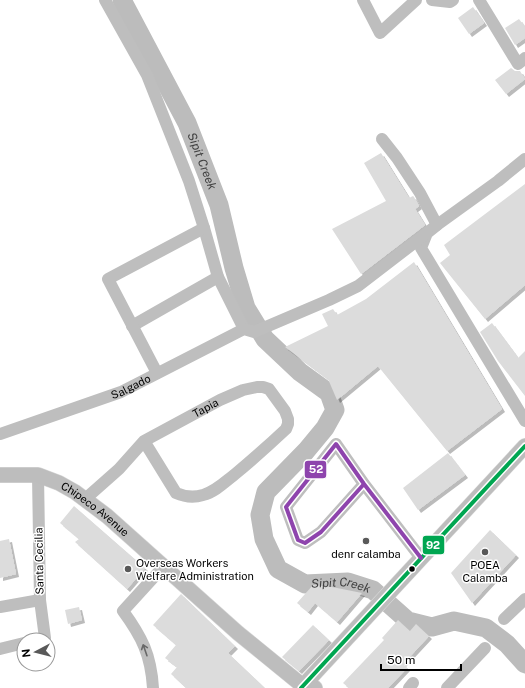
<svg xmlns="http://www.w3.org/2000/svg" width="525" height="688" font-family="'Public Sans',sans-serif">
<style>
.lines{fill:none;stroke-linecap:round;stroke-linejoin:round}
.river{stroke:#bcbcbc;stroke-width:19}
.building{fill:#dcdcdc;filter:url(#shadow)}
.major-casing{stroke:#dbdbdb;stroke-width:16}
.minor{stroke:#bebebe;stroke-width:12}
.major{stroke:#bdbdbd;stroke-width:15}
.bus-1-casing{stroke:#fff;stroke-width:7}
.bus-2-casing{stroke:#fff;stroke-width:7}
.bus-1{stroke:#00a651;stroke-width:4}
.bus-2{stroke:#8e44ad;stroke-width:4}
.oneway{stroke:#686868}
.poi-dot{fill:#595959;stroke:#fff;stroke-width:1.5}
.bus-dot{fill:#000;stroke:#fff;stroke-width:1.5}
.labels{text-anchor:middle;stroke-width:3;stroke-linejoin:round;paint-order:stroke}
.street-label{font-size:11px;fill:#000;stroke:#fff}
.poi-label{font-size:11px;fill:#000;stroke:#fff}
.water-label{font-size:12px;font-style:italic;fill:#404040;stroke:#fff}
.line-badge{stroke:#fff;stroke-width:1.5}
.badge-label{font-size:11px;text-anchor:middle;font-weight:bold;fill:#fff}
</style>
<defs>
<filter id="shadow"><feDropShadow dx="3" dy="3" stdDeviation="0" flood-color="#0004"/></filter>
</defs>
<rect width="100%" height="100%" fill="#fff"/>
<g class="lines">
<path class="river" id="s1" d="M 122,0 L 187,123 L 219,205 L 234,268 L 246,308 L 265,339 L 300,372 L 329,393 L 335,410 L 325,428 L 306,451 L 266,492 L 260,515 L 264,539 L 278,569 L 305,584 L 348,582 L 373,590 L 408,621 L 432,627 L 454,621 L 486,628 L 507,644 L 525,664"/>
</g>
<path class="building" d="M 473,7 L 484,23 L 469,34 L 458,18 Z
M 519,19 L 525,27 L 525,38 L 515,45 L 505,28 Z
M 511,68 L 515,71 L 520,71 L 525,79 L 506,94 L 495,80 Z
M 381,153 L 409,198 L 413,196 L 414,197 L 419,206 L 415,209 L 425,225 L 361,274 L 332,229 L 386,201 L 364,163 Z
M 525,184 L 525,285 L 485,319 L 440,263 L 450,255 L 444,245 Z
M 414,262 L 502,409 L 447,451 L 378,366 L 337,400 L 328,379 L 285,347 L 328,326 L 322,314 L 333,309 L 337,315 L 366,299 Z
M 492,323 L 518,358 L 525,351 L 525,396 L 498,361 L 480,332 Z
M 448,453 L 465,475 L 418,510 L 403,488 Z
M 74,506 L 145,568 L 127,589 L 75,542 L 79,539 L 60,523 Z
M 490,530 L 516,555 L 472,603 L 451,573 Z
M 9,539 L 16,574 L 0,578 L 0,541 Z
M 313,585 L 332,587 L 362,593 L 337,622 L 315,603 L 308,612 L 297,603 Z
M 181,594 L 235,646 L 228,653 L 265,688 L 186,688 L 171,674 L 177,667 L 165,658 L 176,645 L 153,625 Z
M 79,607 L 82,620 L 68,624 L 65,610 Z
M 398,620 L 410,631 L 416,624 L 429,636 L 403,664 L 407,668 L 388,688 L 349,688 L 343,683 L 384,640 L 382,638 Z
M 313,625 L 329,640 L 299,671 L 282,657 Z"/>
<g class="lines">
<defs>
<g id="major">
<path id="s4" d="M 0,475 L 38,475 L 59,483 L 75,492 L 107,516 L 238,633 L 303,686 L 315,688"/>
<path d="M 301,688 L 525,446"/>
</g>
</defs>
<use href="#major" class="major-casing"/>
<g class="minor">
<path d="M 105,0 L 147,75 L 189,181 L 204,228 L 218,277 L 244,329"/>
<path d="M 363,0 L 380,33 L 416,0"/>
<path d="M 432,0 L 450,2 L 453,0"/>
<path d="M 479,0 L 518,64 L 525,58"/>
<path d="M 382,139 L 397,158 L 420,193 L 437,225"/>
<path d="M 525,159 L 498,181 L 437,225 L 427,233 L 421,248 L 525,421"/>
<path d="M 132,326 L 218,277"/>
<path d="M 157,373 L 108,279 L 204,228"/>
<path id="s2" d="M 0,434 L 121,392 L 244,329 L 254,332 L 329,300 L 358,286 L 427,233"/>
<path d="M 364,484 L 321,532 L 305,543 L 298,540 L 286,507 L 336,444 L 364,484 L 421,558"/>
<path id="s3" d="M 84,500 L 119,469 L 144,441 L 220,400 L 243,390 L 257,387 L 263,387 L 269,389 L 285,411 L 288,419 L 288,424 L 286,429 C 269,445 252,460 234,475 C 225,482 215,492 203,495 C 193,498 185,497 176,493 L 144,441"/>
<path d="M 0,607 L 40,600"/>
<path d="M 504,619 L 525,599"/>
<path d="M 37,640 L 45,638 L 40,600 L 38,475"/>
<path d="M 0,649 L 24,643"/>
<path d="M 153,688 C 151,655 142,637 123,611 L 164,566"/>
<path d="M 409,688 L 413,683"/>
<path d="M 447,688 L 485,648"/>
</g>
<use href="#major" class="major"/>
<defs>
<path id="bus-1" d="M 301,688 L 525,446"/>
<path id="bus-2" d="M 364,484 L 321,532 L 305,543 L 298,540 L 286,507 L 336,444 L 364,484 L 421,558"/>
</defs>
<use href="#bus-1" class="bus-1-casing"/>
<use href="#bus-2" class="bus-2-casing"/>
<use href="#bus-1" class="bus-1"/>
<use href="#bus-2" class="bus-2"/>
</g>
<defs><path id="oneway-shaft" d="M-6 0H5M1.5-3L5.5 0L1.5 3" fill="none" stroke-width="1.6" stroke-linecap="round" stroke-linejoin="round"/></defs>
<use class="oneway" href="#oneway-shaft" transform="translate(145 650) rotate(-109)"/>
<g class="poi-dot">
<circle cx="366" cy="541" r="4"/>
<circle cx="485" cy="552" r="4"/>
<circle cx="128" cy="569" r="4"/>
</g>
<circle class="bus-dot" cx="412" cy="569" r="3.5"/>
<g class="labels">
<g class="street-label">
<text dy="4" stroke="none"><textPath href="#s2" startOffset="139">Salgado</textPath></text>
<text dy="4" stroke="none"><textPath href="#s3" startOffset="154">Tapia</textPath></text>
<text dy="4" stroke="none"><textPath href="#s4" startOffset="105">Chipeco Avenue</textPath></text>
<text transform="translate(39 561) rotate(-91)" y="4">Santa Cecilia</text>
</g>
<g class="poi-label">
<text x="366" y="558">denr calamba</text>
<text x="136" y="567" text-anchor="start">Overseas Workers<tspan x="136" dy="13">Welfare Administration</tspan></text>
<text x="485" y="569">POEA<tspan x="485" dy="13">Calamba</tspan></text>
</g>
<g class="water-label">
<text dy="4" stroke="none"><textPath href="#s1" startOffset="180">Sipit Creek</textPath></text>
<text dy="4" stroke="none"><textPath href="#s1" startOffset="728">Sipit Creek</textPath></text>
</g>
</g>
<g class="line-badge">
<rect x="304" y="460" width="23" height="19" rx="4" fill="#8e44ad"/>
<rect x="422" y="535" width="23" height="20" rx="4" fill="#00a651"/>
</g>
<g class="badge-label">
<text x="316" y="473">52</text>
<text x="433" y="549">92</text>
</g>
<g transform="translate(36 652) rotate(263)"><circle r="19" fill="#ffffff" stroke="#999999"/>
<path d="M0-3L7 15L0 10L-7 15Z" fill="#595959"/>
<text y="-6" font-size="11" font-weight="bold" text-anchor="middle" fill="#000000">N</text>
</g>
<path d="M381 664v6h80v-6" fill="none" stroke="#000000" stroke-width="2"/>
<text x="387" y="664" font-size="12" fill="#000000" stroke="#ffffff" stroke-width="3" paint-order="stroke">50 m</text>
</svg>
